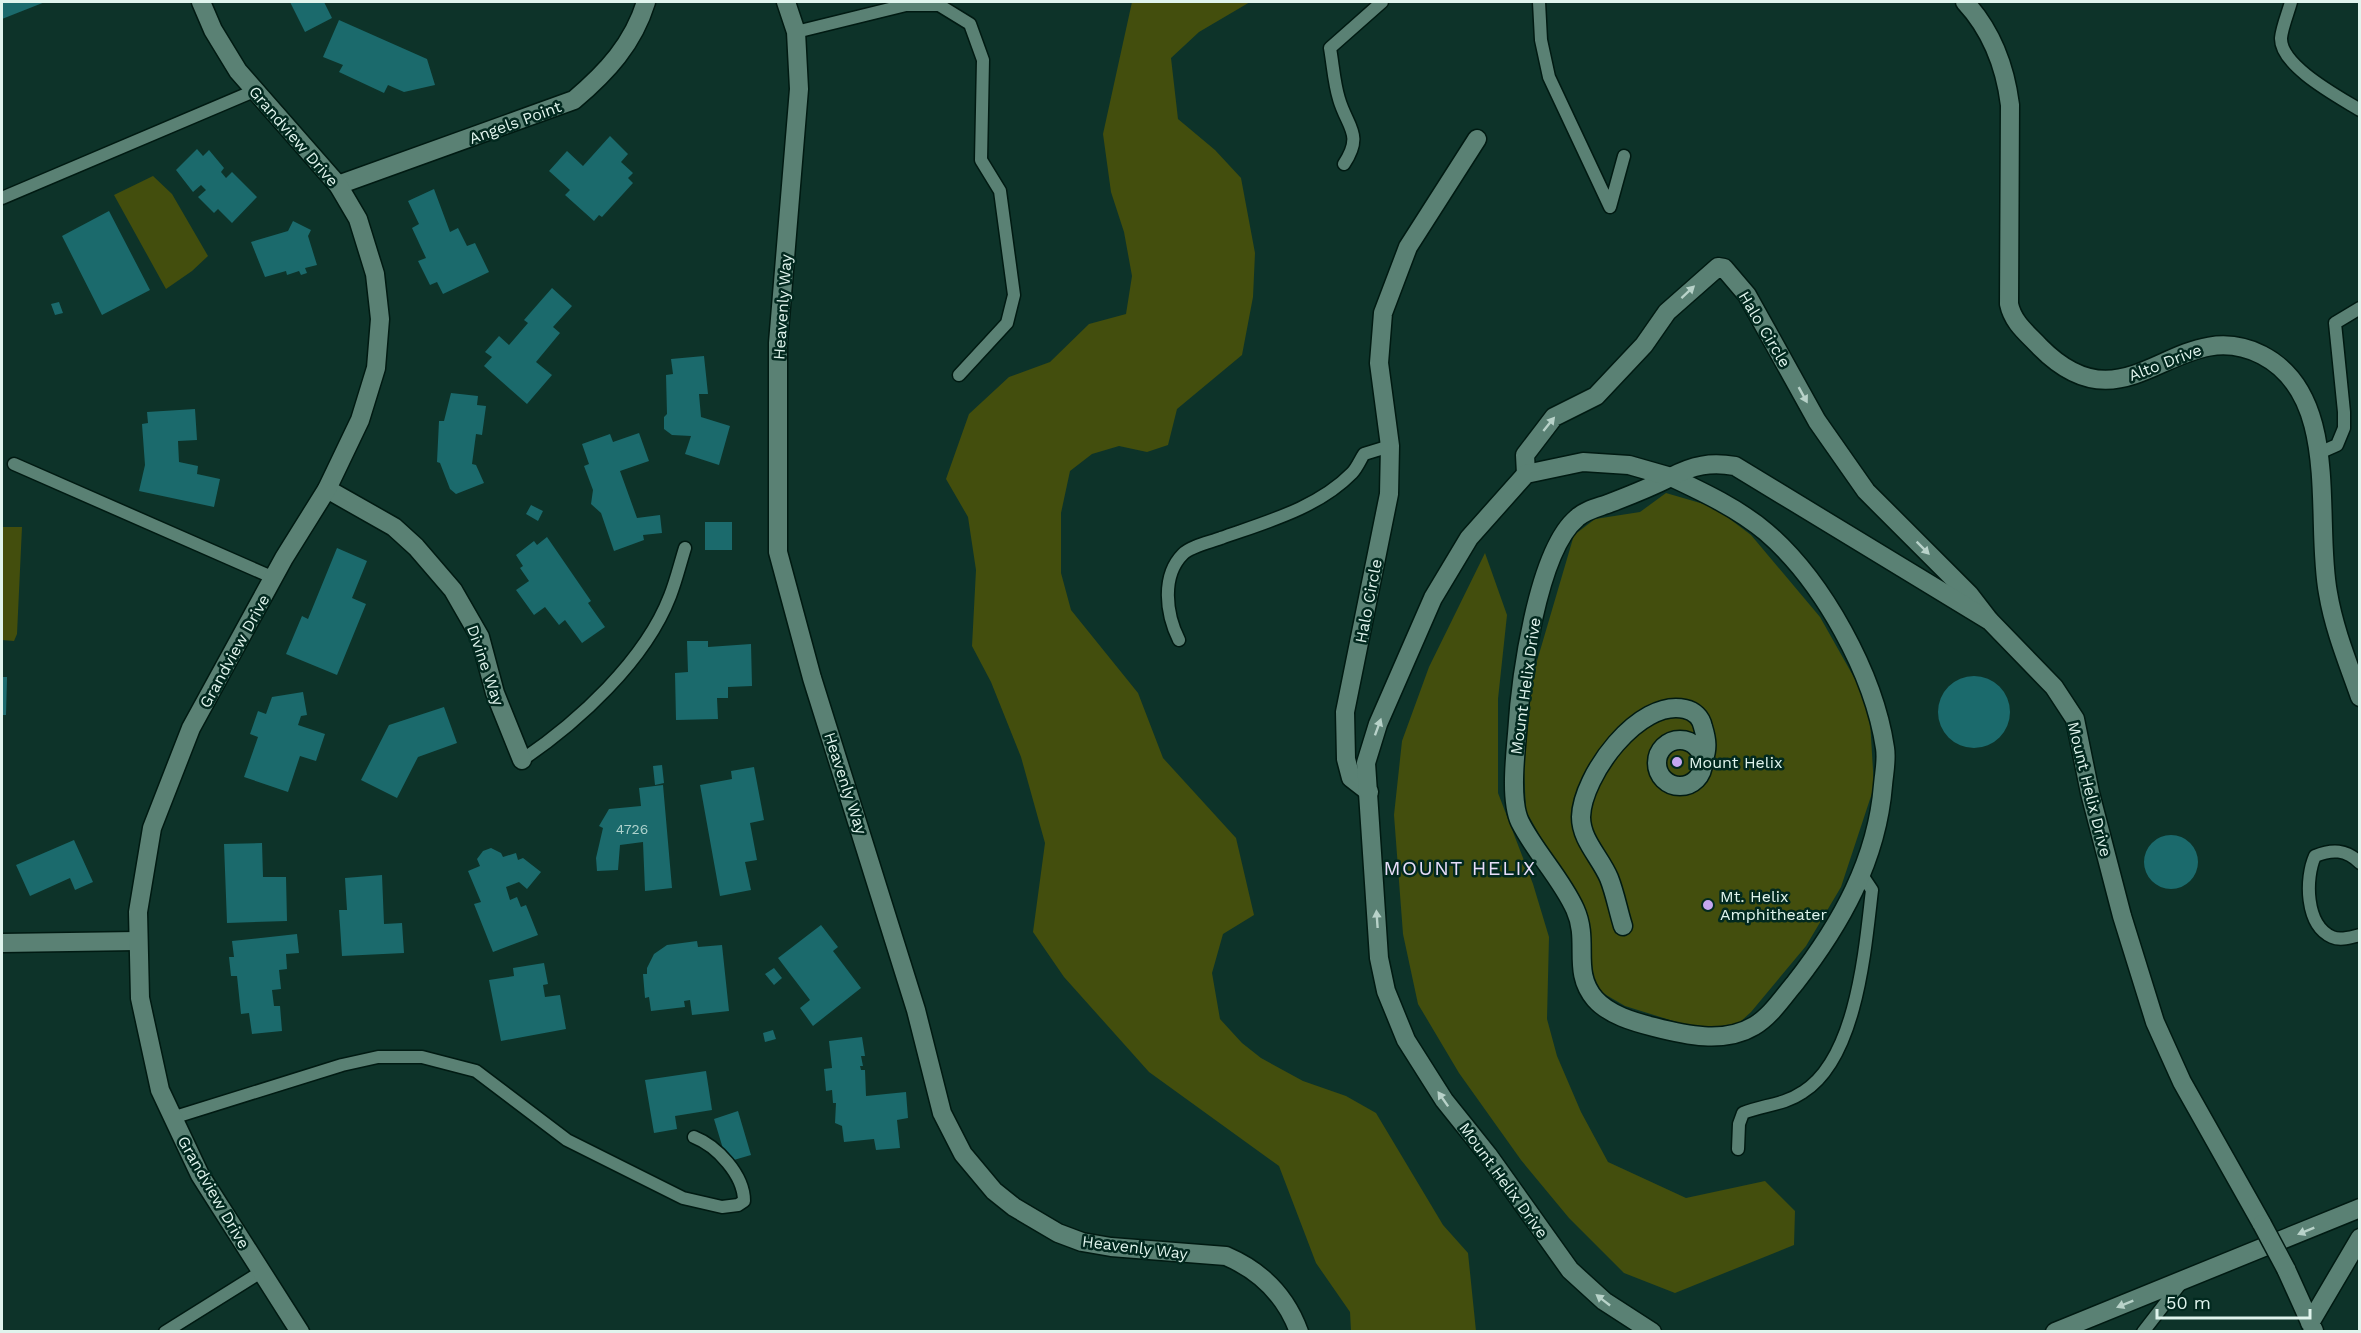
<svg xmlns="http://www.w3.org/2000/svg" width="2361" height="1333" font-family="'Work Sans',sans-serif">
<style>
.green{fill:#434e0d}
.building{fill:#1b6a6c}
.lines{fill:none;stroke-linecap:round;stroke-linejoin:round}
.lane-casing{stroke:#001a12;stroke-width:15}
.street-casing{stroke:#001a12;stroke-width:21}
.secondary-casing{stroke:#001a12;stroke-width:21}
.lane{stroke:#5a8174;stroke-width:12}
.street{stroke:#5a8174;stroke-width:18}
.secondary{stroke:#5a8174;stroke-width:18}
.secondary-bridge-casing{stroke:#001a12;stroke-width:21;stroke-linecap:butt}
.secondary-bridge{stroke:#5a8174;stroke-width:18}
.oneway{fill:#b8d2c9}
.poi-dot{fill:#c5a7f1;stroke:#02291f;stroke-width:2}
.labels{text-anchor:middle;stroke-width:5;stroke-linejoin:round;paint-order:stroke}
.number-label{font-size:14px;fill:#afd2cd}
.street-label{font-size:16px;fill:#e0f4ed;stroke:#02291f}
.poi-label{font-size:16px;fill:#e0f4ed;stroke:#02291f;text-anchor:start}
.quarter-label{font-size:20px;letter-spacing:1.5px;fill:#e8ddfa;stroke:#02291f}
</style>
<rect width="100%" height="100%" fill="#0d3329"/>
<path class="green" d="M 1132,2 L 1250,2 L 1199,32 L 1171,58 L 1178,119 L 1215,150 L 1241,178 L 1255,253 L 1253,297 L 1242,355 L 1177,409 L 1168,445 L 1147,452 L 1119,446 L 1092,454 L 1070,471 L 1061,513 L 1061,573 L 1071,610 L 1138,693 L 1163,758 L 1236,838 L 1254,915 L 1223,934 L 1212,973 L 1220,1019 L 1242,1043 L 1261,1058 L 1303,1081 L 1346,1096 L 1376,1113 L 1443,1225 L 1468,1253 L 1476,1331 L 1351,1331 L 1350,1312 L 1316,1263 L 1279,1166 L 1149,1072 L 1064,977 L 1033,932 L 1045,843 L 1021,757 L 991,682 L 972,646 L 976,570 L 968,517 L 946,479 L 969,414 L 1009,377 L 1050,362 L 1089,324 L 1126,314 L 1132,276 L 1124,232 L 1111,192 L 1103,134 Z
M 153,176 L 172,194 L 208,256 L 192,271 L 166,289 L 114,195 Z
M 1666,493 L 1714,507 L 1751,535 L 1820,617 L 1869,704 L 1874,787 L 1841,887 L 1806,946 L 1751,1012 L 1739,1023 L 1709,1028 L 1686,1025 L 1625,1006 L 1601,992 L 1594,978 L 1584,914 L 1526,811 L 1523,747 L 1532,678 L 1574,535 L 1595,519 L 1640,512 Z
M 2,527 L 22,527 L 17,634 L 14,641 L 2,640 Z
M 1485,553 L 1507,615 L 1498,699 L 1498,793 L 1533,884 L 1549,937 L 1547,1019 L 1557,1056 L 1581,1112 L 1608,1162 L 1686,1198 L 1765,1181 L 1795,1211 L 1794,1245 L 1675,1293 L 1624,1273 L 1569,1218 L 1521,1160 L 1459,1073 L 1418,1004 L 1403,934 L 1394,815 L 1402,741 L 1429,667 Z"/>
<path class="building" d="M 2,2 L 45,2 L 2,19 Z
M 290,2 L 324,2 L 332,18 L 305,32 Z
M 339,20 L 427,59 L 435,85 L 404,92 L 388,85 L 384,93 L 339,72 L 343,65 L 323,57 Z
M 610,136 L 628,154 L 621,162 L 633,173 L 628,178 L 633,183 L 602,217 L 599,215 L 594,221 L 565,195 L 570,190 L 549,171 L 567,151 L 583,166 Z
M 197,149 L 203,156 L 209,150 L 224,168 L 221,172 L 226,178 L 232,172 L 257,197 L 232,223 L 218,209 L 214,213 L 198,197 L 206,190 L 201,185 L 193,192 L 176,170 Z
M 434,189 L 450,232 L 458,228 L 467,246 L 475,243 L 489,272 L 443,294 L 437,282 L 430,285 L 418,261 L 426,258 L 412,228 L 419,224 L 408,201 Z
M 109,211 L 150,290 L 102,315 L 62,236 Z
M 293,221 L 311,230 L 308,236 L 317,265 L 305,268 L 307,273 L 301,275 L 299,271 L 287,275 L 286,271 L 265,277 L 251,242 L 288,231 Z
M 552,288 L 572,306 L 553,327 L 560,333 L 536,362 L 552,375 L 527,404 L 484,366 L 492,357 L 485,352 L 499,336 L 509,345 L 528,323 L 524,320 Z
M 59,302 L 63,313 L 55,315 L 51,304 Z
M 704,356 L 708,394 L 699,394 L 701,417 L 730,426 L 719,465 L 685,454 L 691,436 L 672,435 L 664,429 L 664,417 L 667,414 L 666,375 L 673,374 L 671,359 Z
M 451,393 L 478,396 L 477,405 L 486,406 L 482,435 L 476,434 L 472,464 L 476,465 L 484,483 L 456,494 L 450,489 L 440,463 L 437,462 L 439,421 L 444,421 Z
M 195,409 L 197,440 L 178,441 L 179,462 L 198,466 L 197,474 L 220,479 L 214,507 L 139,491 L 145,465 L 142,424 L 148,423 L 147,412 Z
M 639,433 L 649,461 L 620,471 L 637,518 L 660,515 L 662,533 L 643,535 L 644,540 L 614,551 L 601,513 L 591,504 L 593,490 L 584,466 L 589,464 L 582,444 L 610,434 L 613,442 Z
M 531,505 L 543,511 L 538,521 L 526,514 Z
M 705,522 L 732,522 L 732,550 L 705,550 Z
M 547,537 L 591,601 L 588,603 L 605,627 L 582,643 L 565,620 L 559,625 L 545,607 L 534,615 L 516,590 L 529,581 L 520,568 L 523,566 L 516,555 L 534,541 L 537,545 Z
M 337,548 L 367,561 L 352,598 L 366,604 L 337,675 L 286,654 L 302,616 L 308,619 Z
M 687,641 L 708,641 L 708,647 L 751,644 L 752,686 L 728,687 L 728,698 L 717,698 L 718,719 L 676,720 L 675,673 L 688,672 Z
M1938 712a36 36 0 1 1 72 0a36 36 0 1 1-72 0Z
M 2,677 L 7,677 L 6,715 L 2,715 Z
M 303,692 L 307,715 L 301,716 L 298,725 L 325,734 L 316,761 L 300,756 L 288,792 L 244,777 L 258,737 L 250,734 L 258,711 L 266,714 L 272,697 Z
M 444,707 L 457,743 L 418,757 L 397,798 L 361,780 L 389,725 Z
M 662,765 L 664,783 L 655,785 L 653,766 Z
M 754,767 L 764,820 L 750,823 L 757,860 L 745,862 L 751,890 L 720,896 L 700,785 L 732,779 L 731,771 Z
M 663,785 L 672,888 L 645,891 L 643,842 L 620,845 L 618,870 L 597,871 L 596,858 L 603,828 L 599,826 L 609,809 L 641,806 L 639,788 Z
M2144 862a27 27 0 1 1 54 0a27 27 0 1 1-54 0Z
M 74,840 L 93,882 L 75,890 L 70,878 L 30,896 L 16,865 Z
M 262,843 L 263,877 L 286,877 L 287,921 L 227,923 L 224,844 Z
M 491,848 L 501,853 L 503,857 L 516,853 L 518,860 L 523,858 L 541,872 L 527,889 L 519,882 L 506,887 L 510,900 L 517,897 L 521,907 L 526,905 L 538,935 L 493,952 L 474,904 L 481,902 L 468,871 L 480,866 L 477,859 L 483,851 Z
M 382,875 L 384,924 L 402,923 L 404,953 L 342,956 L 339,910 L 347,910 L 345,878 Z
M 821,925 L 838,947 L 833,951 L 861,988 L 813,1026 L 800,1008 L 810,1000 L 778,958 Z
M 297,934 L 299,953 L 286,954 L 287,969 L 279,970 L 281,989 L 272,990 L 274,1006 L 280,1006 L 282,1031 L 252,1034 L 249,1013 L 241,1014 L 237,976 L 231,976 L 229,957 L 234,957 L 232,941 Z
M 697,941 L 698,947 L 722,945 L 729,1011 L 692,1015 L 690,1000 L 684,1001 L 685,1007 L 651,1011 L 649,997 L 645,998 L 643,974 L 647,974 L 647,968 L 654,954 L 667,945 Z
M 544,963 L 548,984 L 543,985 L 545,997 L 560,995 L 566,1029 L 501,1041 L 489,980 L 514,976 L 513,968 Z
M 774,968 L 782,978 L 774,985 L 765,974 Z
M 773,1030 L 776,1039 L 765,1042 L 763,1033 Z
M 862,1037 L 865,1056 L 861,1056 L 863,1066 L 860,1066 L 861,1070 L 865,1070 L 866,1096 L 906,1092 L 908,1118 L 897,1120 L 900,1148 L 876,1150 L 874,1139 L 844,1142 L 842,1126 L 835,1123 L 836,1103 L 833,1103 L 832,1090 L 826,1091 L 824,1069 L 832,1068 L 829,1041 Z
M 706,1071 L 712,1110 L 675,1116 L 677,1129 L 654,1133 L 645,1080 Z
M 738,1111 L 751,1155 L 727,1162 L 714,1119 Z"/>
<g class="lines">
<defs>
<path id="lane" d="M 1539,2 L 1541,40 L 1549,77 L 1610,207 L 1624,156
M 2291,2 C 2288,13 2282,27 2281,38 C 2280,66 2339,97 2360,110
M 796,32 L 906,5 L 939,5 L 970,24 L 983,60 L 981,160 L 1000,191 L 1014,295 L 1007,323 L 959,375
M 1344,164 C 1364,134 1347,127 1339,99 C 1334,83 1333,65 1330,48 L 1382,2
M 2,198 L 254,91
M 2319,453 L 2337,445 L 2344,428 L 2344,412 L 2335,323 L 2360,308
M 14,464 L 274,578
M 1179,640 C 1166,614 1161,576 1183,554 C 1191,546 1211,542 1221,538 C 1266,522 1318,508 1352,473 C 1357,468 1360,460 1364,454 L 1390,446
M 522,760 C 578,722 645,661 670,596 C 676,581 680,564 685,548
M 2360,863 C 2346,849 2332,849 2315,856 C 2305,878 2305,925 2332,937 C 2341,941 2351,937 2360,935
M 172,1118 L 342,1065 L 378,1057 L 422,1057 L 476,1071 L 567,1140 L 683,1198 L 722,1207 L 738,1205 L 744,1201 C 744,1175 717,1146 694,1137
M 1738,1149 L 1739,1124 L 1743,1113 C 1763,1105 1784,1105 1803,1092 C 1857,1058 1865,949 1872,890 L 1862,875
M 165,1332 L 261,1272
M 2143,1332 L 2181,1283"/>
<path id="street" d="M 786,2 L 796,32 L 799,89 L 778,343 L 778,552 L 812,678 L 916,1010 L 942,1113 L 963,1154 L 994,1191 L 1014,1207 L 1058,1233 L 1082,1242 L 1111,1247 L 1226,1256 C 1261,1271 1286,1296 1299,1332
M 1965,2 C 1991,30 2005,66 2010,105 L 2009,304 C 2013,323 2027,333 2040,347 C 2128,436 2176,311 2262,355 C 2342,396 2314,520 2328,593 C 2334,629 2348,663 2360,697
M 338,185 L 574,100 C 607,72 633,44 646,2
M 1526,474 L 1525,455 L 1554,417 L 1596,396 L 1644,345 L 1667,312 L 1718,267 L 1724,268 L 1747,295 L 1817,421 L 1866,491 L 1969,594 L 1989,620
M 1671,477 C 1703,492 1739,509 1766,532 C 1823,581 1874,674 1885,748 C 1887,760 1884,773 1883,785 C 1877,860 1841,924 1795,983 C 1783,997 1771,1016 1754,1026 C 1724,1044 1685,1035 1654,1027 C 1634,1022 1609,1015 1595,999 C 1571,971 1590,942 1575,909 C 1561,878 1535,852 1520,822 C 1510,801 1515,757 1517,734 C 1520,682 1537,551 1577,518 C 1585,510 1600,507 1610,503 C 1631,495 1651,487 1671,477 Z
M 327,489 L 394,527 L 416,547 L 453,590 L 480,637 L 495,693 L 522,760
M1657 763a23 23 0 1 1 46 0a23 23 0 1 1-46 0Z
M 1369,792 L 1351,778 L 1346,759 L 1345,712 L 1389,494 L 1390,446 L 1379,363 L 1383,313 L 1408,247 L 1477,139
M 1623,926 C 1618,910 1615,893 1609,878 C 1600,857 1581,840 1581,817 C 1582,776 1639,698 1685,709 C 1694,711 1701,717 1703,727 C 1707,740 1708,749 1703,762
M 2,943 L 137,941"/>
<path id="secondary" d="M 201,2 L 213,30 L 238,71 L 338,185 L 358,219 L 375,274 L 380,319 L 376,368 L 360,420 L 327,489 L 284,558 L 191,728 L 152,828 L 138,912 L 140,998 L 160,1090 L 200,1175 L 300,1332
M 2286,1269 L 2314,1331
M 2310,1323 L 2360,1238
M 1652,1332 L 1604,1301 L 1570,1270 L 1488,1155 L 1444,1100 L 1406,1040 L 1386,991 L 1379,958 L 1366,763 L 1378,724 L 1433,598 L 1469,538 L 1526,474 L 1583,462 L 1629,465 L 1671,477 C 1693,465 1711,462 1735,466 L 1990,621 L 2054,687 L 2075,719 L 2090,793 L 2122,916 L 2155,1022 L 2182,1082 L 2262,1224
M 2055,1332 L 2360,1208"/>
</defs>
<use href="#lane" class="lane-casing"/>
<use href="#street" class="street-casing"/>
<use href="#secondary" class="secondary-casing"/>
<use href="#lane" class="lane"/>
<use href="#street" class="street"/>
<use href="#secondary" class="secondary"/>
<defs>
<path id="secondary-bridge" d="M 2262,1224 L 2286,1269"/>
</defs>
<use href="#secondary-bridge" class="secondary-bridge-casing"/>
<use href="#secondary-bridge" class="secondary-bridge"/>
</g>
<defs><path id="oneway-solid" d="M-6-.8H1V-3.2L6.5 0L1 3.2V.8H-6Z" transform="scale(1.5)"/></defs>
<g class="oneway">
<use href="#oneway-solid" transform="translate(1688 292) rotate(-43)"/>
<use href="#oneway-solid" transform="translate(1803 395) rotate(61)"/>
<use href="#oneway-solid" transform="translate(1549 424) rotate(-51)"/>
<use href="#oneway-solid" transform="translate(1923 548) rotate(45)"/>
<use href="#oneway-solid" transform="translate(1378 727) rotate(-70)"/>
<use href="#oneway-solid" transform="translate(1377 919) rotate(-94)"/>
<use href="#oneway-solid" transform="translate(1443 1099) rotate(-125)"/>
<use href="#oneway-solid" transform="translate(2306 1231) rotate(158)"/>
<use href="#oneway-solid" transform="translate(1603 1300) rotate(-142)"/>
<use href="#oneway-solid" transform="translate(2125 1304) rotate(158)"/>
</g>
<g class="poi-dot">
<circle cx="1677" cy="762" r="6"/>
<circle cx="1708" cy="905" r="6"/>
</g>
<g class="labels">
<g class="number-label">
<text x="632" y="834">4726</text>
</g>
<g class="street-label">
<text transform="translate(515 122) rotate(-20)" y="6">Angels Point</text>
<text transform="translate(294 136) rotate(49)" y="6">Grandview Drive</text>
<text transform="translate(782 307) rotate(-86)" y="6">Heavenly Way</text>
<text transform="translate(1765 329) rotate(59)" y="6">Halo Circle</text>
<text transform="translate(2165 362) rotate(-21)" y="6">Alto Drive</text>
<text transform="translate(1368 601) rotate(-79)" y="6">Halo Circle</text>
<text transform="translate(234 651) rotate(-61)" y="6">Grandview Drive</text>
<text transform="translate(486 665) rotate(71)" y="6">Divine Way</text>
<text transform="translate(1525 686) rotate(-82)" y="6">Mount Helix Drive</text>
<text transform="translate(846 783) rotate(72)" y="6">Heavenly Way</text>
<text transform="translate(2090 789) rotate(76)" y="6">Mount Helix Drive</text>
<text transform="translate(1504 1180) rotate(54)" y="6">Mount Helix Drive</text>
<text transform="translate(214 1192) rotate(60)" y="6">Grandview Drive</text>
<text transform="translate(1135 1247) rotate(7)" y="6">Heavenly Way</text>
</g>
<g class="poi-label">
<text x="1689" y="768">Mount Helix</text>
<text x="1720" y="902">Mt. Helix<tspan x="1720" dy="18">Amphitheater</tspan></text>
</g>
<g class="quarter-label">
<text x="1460" y="875">MOUNT HELIX</text>
</g>
</g>
<rect width="2361" height="1333" fill="none" stroke="#e0f4ed" stroke-width="6"/>
<path d="M2157 1309v9h153v-9" fill="none" stroke="#e0f4ed" stroke-width="3"/>
<text x="2166" y="1309" font-size="18" fill="#e0f4ed" stroke="#02291f" stroke-width="4.5" paint-order="stroke">50 m</text>
</svg>
